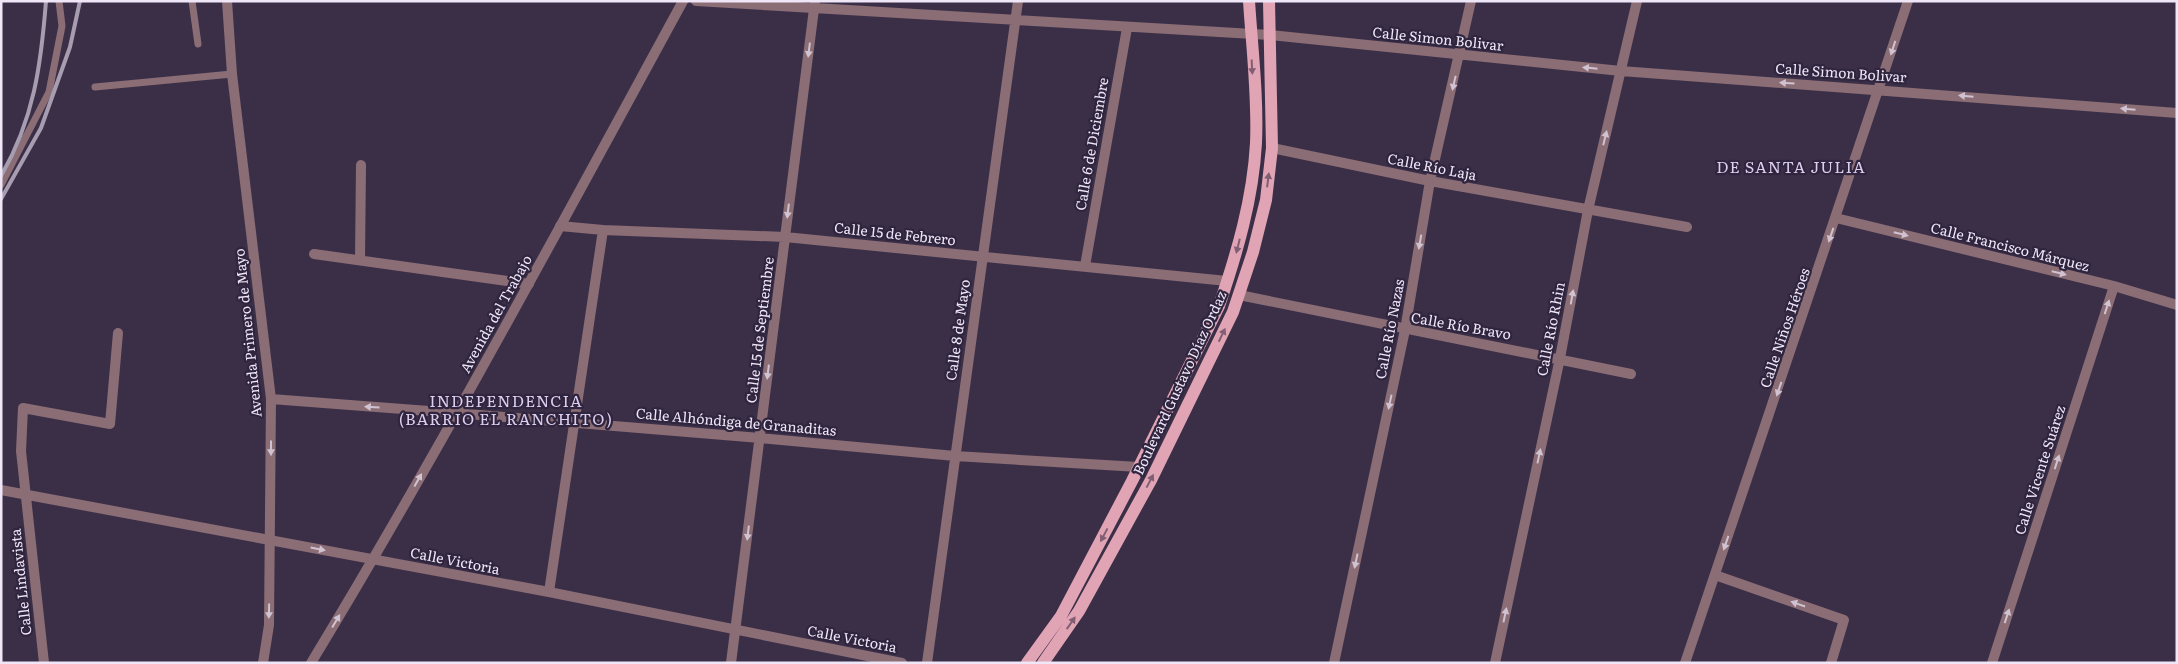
<svg xmlns="http://www.w3.org/2000/svg" width="2178" height="664" font-family="Literata,serif">
<style>
.lines{fill:none;stroke-linecap:round;stroke-linejoin:round}
.service{stroke:#8b6d75;stroke-width:7}
.minor{stroke:#8b6d75;stroke-width:10}
.tertiary{stroke:#8b6d75;stroke-width:10}
.primary{stroke:#e1a4b4;stroke-width:12}
.rail{stroke:#a79db1;stroke-width:4}
.oneway{fill:#d1c2d1}
.oneway2{fill:#805e73}
.labels{text-anchor:middle;stroke-width:4.5;stroke-linejoin:round;paint-order:stroke}
.street-label{font-size:14px;fill:#efe7f8;stroke:#30253e}
.quarter-label{font-size:16px;letter-spacing:1px;fill:#dcceef;stroke:#30253e}
</style>
<rect width="100%" height="100%" fill="#3b2f48"/>
<g class="lines">
<path class="service" d="M 192,1 L 198,44
M 95,87 L 232,74
M 1,185 L 49,92 L 62,26 L 59,1"/>
<path class="minor" d="M 696,1 L 1270,35 L 1621,71 L 2177,113
M 1272,148 L 1430,181 L 1687,227
M 1836,218 L 2114,286 L 2177,305
M 560,226 L 603,230 L 785,237 L 1227,281
M 314,254 L 529,284
M 360,260 L 361,165
M 1085,266 L 1127,28
M 1239,295 L 1631,374
M 455,413 L 760,438 L 955,456 L 1139,467
M 1,490 L 549,592 L 902,663
M 1715,575 L 1844,620 L 1831,663
M 549,592 L 603,230
M 44,663 L 21,451 L 23,408 L 110,424 L 118,333
M 731,663 L 815,1
M 927,663 L 1018,1
M 1334,663 L 1405,330 L 1430,181 L 1471,1
M 1495,663 L 1560,358 L 1588,210 L 1637,1
M 1685,663 L 1908,1
M 1992,663 L 2114,286"/>
<path class="tertiary" d="M 227,1 L 232,74 L 271,399 L 269,625 L 263,663
M 271,399 L 455,413
M 311,663 C 442,447 562,223 683,1"/>
<path class="primary" d="M 1027,663 L 1061,616 L 1132,481 L 1219,306 C 1237,253 1253,199 1256,143 C 1258,97 1252,47 1249,1
M 1043,663 L 1079,611 L 1151,480 L 1233,312 L 1253,252 L 1266,200 L 1272,148 L 1269,1"/>
<path class="rail" d="M 1,176 C 34,119 41,65 46,1
M 1,199 L 41,128 L 70,47 L 80,1"/>
</g>
<defs><path id="oneway-solid" d="M-6-.8H1V-3.2L6.5 0L1 3.2V.8H-6Z" transform="scale(1.25)"/></defs>
<g class="oneway">
<use href="#oneway-solid" transform="translate(1893 48) rotate(108)"/>
<use href="#oneway-solid" transform="translate(809 50) rotate(97)"/>
<use href="#oneway-solid" transform="translate(1590 68) rotate(-174)"/>
<use href="#oneway-solid" transform="translate(1454 83) rotate(103)"/>
<use href="#oneway-solid" transform="translate(1787 83) rotate(-176)"/>
<use href="#oneway-solid" transform="translate(1966 96) rotate(-175)"/>
<use href="#oneway-solid" transform="translate(2128 109) rotate(-175)"/>
<use href="#oneway-solid" transform="translate(1605 138) rotate(-76)"/>
<use href="#oneway-solid" transform="translate(788 211) rotate(97)"/>
<use href="#oneway-solid" transform="translate(1901 234) rotate(14)"/>
<use href="#oneway-solid" transform="translate(1831 235) rotate(109)"/>
<use href="#oneway-solid" transform="translate(1420 242) rotate(100)"/>
<use href="#oneway-solid" transform="translate(2059 273) rotate(14)"/>
<use href="#oneway-solid" transform="translate(1572 297) rotate(-80)"/>
<use href="#oneway-solid" transform="translate(2107 307) rotate(-72)"/>
<use href="#oneway-solid" transform="translate(768 372) rotate(97)"/>
<use href="#oneway-solid" transform="translate(1779 389) rotate(109)"/>
<use href="#oneway-solid" transform="translate(1390 402) rotate(102)"/>
<use href="#oneway-solid" transform="translate(372 407) rotate(-176)"/>
<use href="#oneway-solid" transform="translate(271 448) rotate(90)"/>
<use href="#oneway-solid" transform="translate(1539 456) rotate(-78)"/>
<use href="#oneway-solid" transform="translate(2057 462) rotate(-72)"/>
<use href="#oneway-solid" transform="translate(418 480) rotate(-61)"/>
<use href="#oneway-solid" transform="translate(748 533) rotate(97)"/>
<use href="#oneway-solid" transform="translate(1726 543) rotate(109)"/>
<use href="#oneway-solid" transform="translate(318 549) rotate(11)"/>
<use href="#oneway-solid" transform="translate(1356 561) rotate(102)"/>
<use href="#oneway-solid" transform="translate(1798 604) rotate(-161)"/>
<use href="#oneway-solid" transform="translate(269 611) rotate(91)"/>
<use href="#oneway-solid" transform="translate(1505 615) rotate(-78)"/>
<use href="#oneway-solid" transform="translate(2007 616) rotate(-72)"/>
<use href="#oneway-solid" transform="translate(336 621) rotate(-59)"/>
</g>
<g class="oneway2">
<use href="#oneway-solid" transform="translate(1252 67) rotate(87)"/>
<use href="#oneway-solid" transform="translate(1268 180) rotate(-83)"/>
<use href="#oneway-solid" transform="translate(1238 246) rotate(104)"/>
<use href="#oneway-solid" transform="translate(1222 335) rotate(-64)"/>
<use href="#oneway-solid" transform="translate(1150 481) rotate(-62)"/>
<use href="#oneway-solid" transform="translate(1104 535) rotate(118)"/>
<use href="#oneway-solid" transform="translate(1071 623) rotate(-55)"/>
</g>
<g class="labels">
<g class="street-label">
<text transform="translate(1438 39) rotate(6)" y="5">Calle Simon Bolivar</text>
<text transform="translate(1841 73) rotate(4)" y="5">Calle Simon Bolivar</text>
<text transform="translate(1092 144) rotate(-80)" y="5">Calle 6 de Diciembre</text>
<text transform="translate(1432 167) rotate(11)" y="5">Calle Río Laja</text>
<text transform="translate(895 234) rotate(6)" y="5">Calle 15 de Febrero</text>
<text transform="translate(2010 247) rotate(14)" y="5">Calle Francisco Márquez</text>
<text transform="translate(496 314) rotate(-61)" y="5">Avenida del Trabajo</text>
<text transform="translate(1461 326) rotate(10)" y="5">Calle Río Bravo</text>
<text transform="translate(1785 328) rotate(-71)" y="5">Calle Niños Héroes</text>
<text transform="translate(1390 329) rotate(-79)" y="5">Calle Río Nazas</text>
<text transform="translate(1551 329) rotate(-79)" y="5">Calle Río Rhin</text>
<text transform="translate(760 330) rotate(-83)" y="5">Calle 15 de Septiembre</text>
<text transform="translate(958 330) rotate(-82)" y="5">Calle 8 de Mayo</text>
<text transform="translate(248 333) rotate(-96)" y="5">Avenida Primero de Mayo</text>
<text transform="translate(1180 383) rotate(-65)" y="5">Boulevard Gustavo Díaz Ordaz</text>
<text transform="translate(736 422) rotate(5)" y="5">Calle Alhóndiga de Granaditas</text>
<text transform="translate(2040 470) rotate(-72)" y="5">Calle Vicente Suárez</text>
<text transform="translate(455 561) rotate(11)" y="5">Calle Victoria</text>
<text transform="translate(21 582) rotate(-96)" y="5">Calle Lindavista</text>
<text transform="translate(852 639) rotate(11)" y="5">Calle Victoria</text>
</g>
<g class="quarter-label">
<text x="1791" y="173">DE SANTA JULIA</text>
<text x="506" y="407">INDEPENDENCIA<tspan x="506" dy="18">(BARRIO EL RANCHITO)</tspan></text>
</g>
</g>
<rect width="2178" height="664" fill="none" stroke="#efe7f8" stroke-width="5"/>
</svg>
